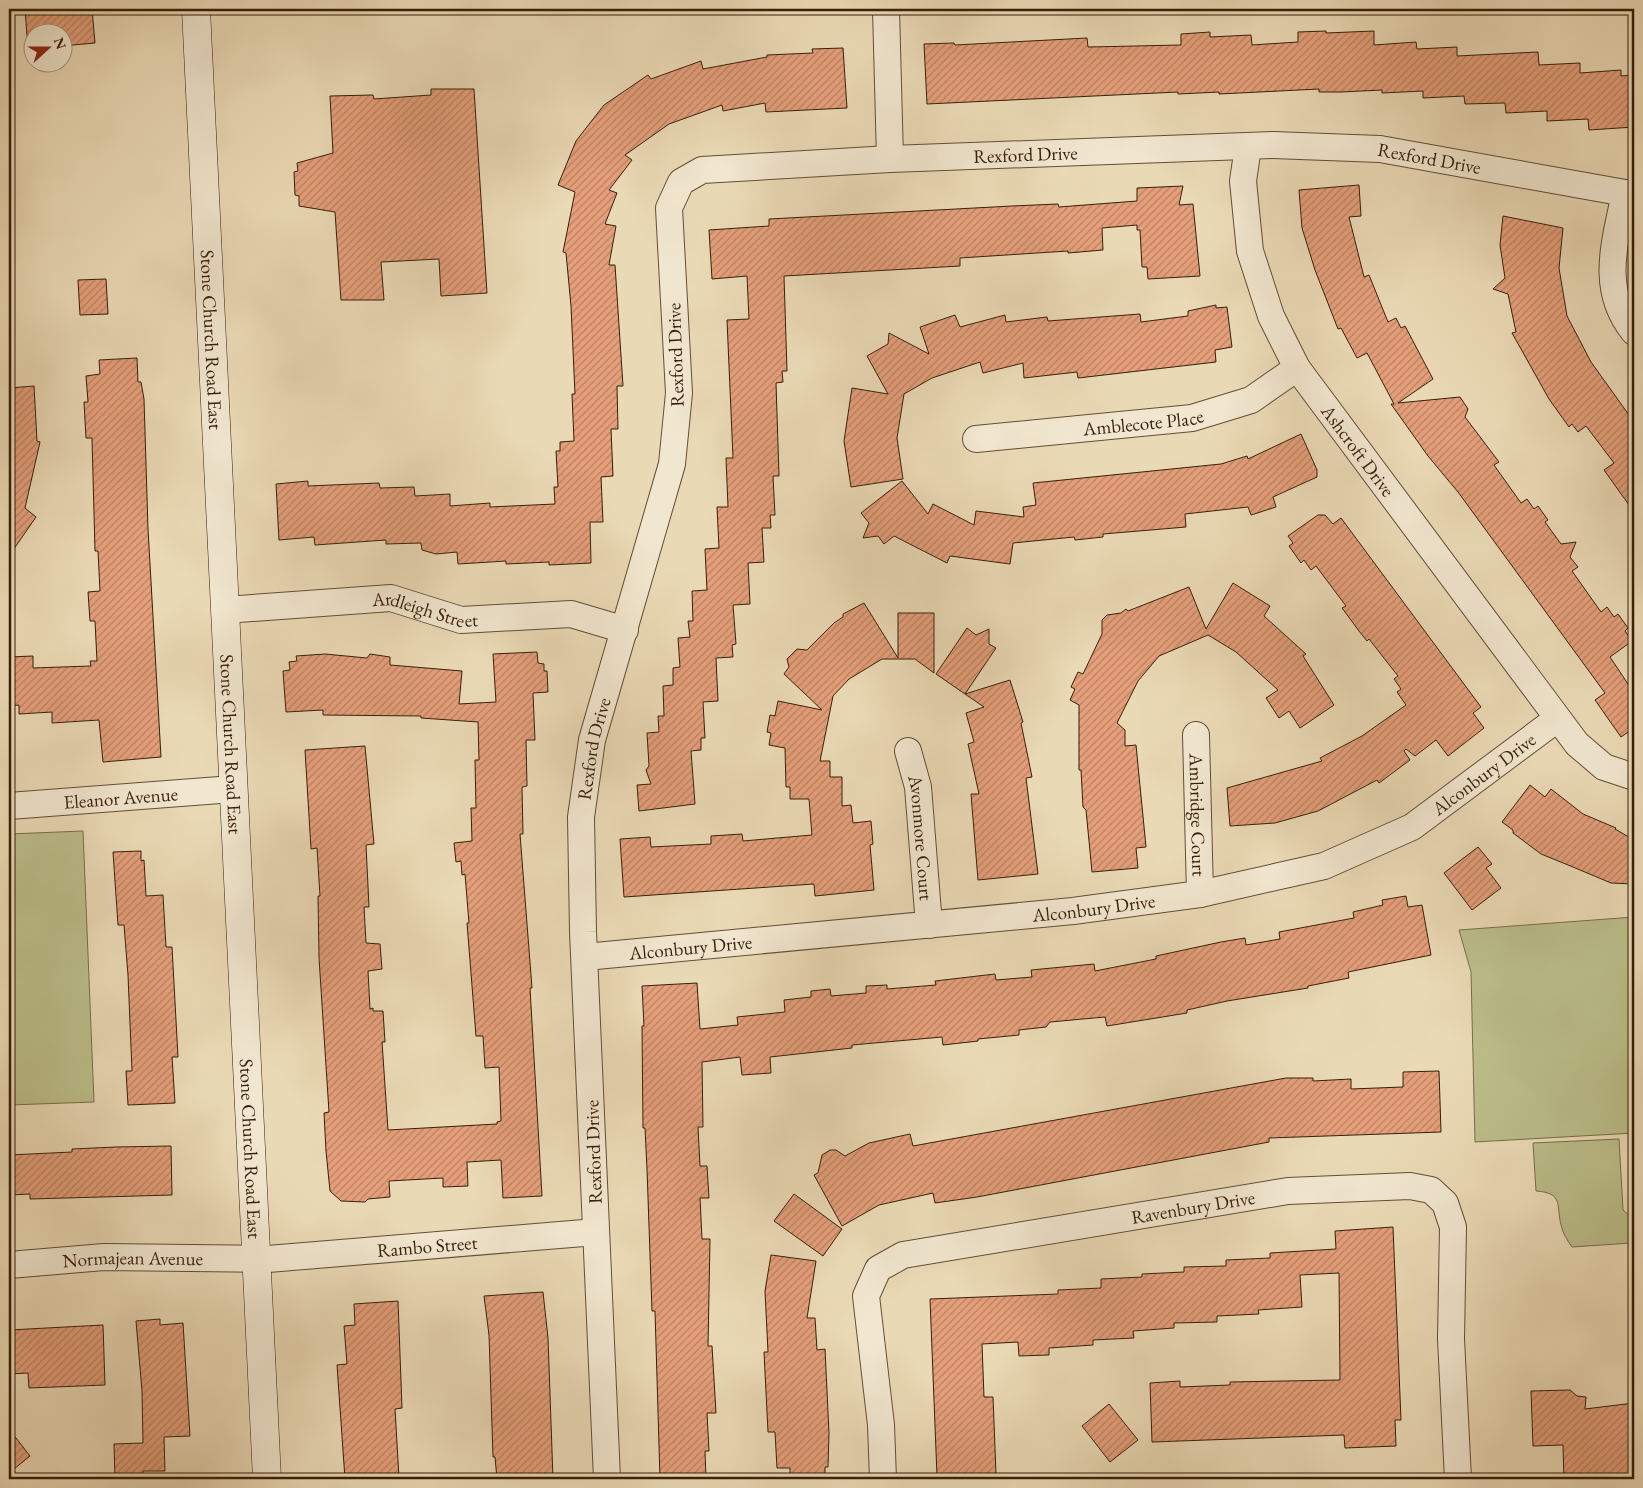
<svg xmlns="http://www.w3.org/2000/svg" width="1643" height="1488" font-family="'EB Garamond',serif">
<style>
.green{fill:#bbbe8a;stroke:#786e4a}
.building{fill:url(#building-hatch);stroke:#361f09}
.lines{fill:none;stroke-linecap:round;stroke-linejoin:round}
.street-casing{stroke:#634e34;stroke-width:28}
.secondary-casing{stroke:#361f09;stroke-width:29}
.street{stroke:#f1e6cf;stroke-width:26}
.secondary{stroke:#f1e6cf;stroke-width:28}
.labels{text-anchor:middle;stroke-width:5;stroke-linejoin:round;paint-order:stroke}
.street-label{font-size:19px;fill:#361f09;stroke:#f1e6cf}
</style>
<defs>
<pattern id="building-hatch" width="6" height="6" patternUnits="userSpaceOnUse" patternTransform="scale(1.25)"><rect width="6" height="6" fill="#e59f7a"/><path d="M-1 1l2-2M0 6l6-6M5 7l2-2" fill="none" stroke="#ba8162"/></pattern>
</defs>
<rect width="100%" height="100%" fill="#ead9b5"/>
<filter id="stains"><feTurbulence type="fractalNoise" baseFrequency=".004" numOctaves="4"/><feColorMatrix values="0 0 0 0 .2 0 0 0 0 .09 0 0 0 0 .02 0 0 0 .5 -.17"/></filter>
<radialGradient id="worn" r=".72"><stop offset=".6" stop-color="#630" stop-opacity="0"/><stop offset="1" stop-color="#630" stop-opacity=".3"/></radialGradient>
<path class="green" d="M 83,831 L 94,1102 L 9,1105 L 9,834 Z
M 1634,917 L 1634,1133 L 1475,1142 L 1471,972 L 1459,930 Z
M 1619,1139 L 1623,1210 L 1630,1216 L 1631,1243 L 1572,1247 C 1567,1240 1563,1234 1561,1225 C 1556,1205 1564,1193 1536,1191 L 1533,1143 Z"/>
<path class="building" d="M 25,9 L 92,9 L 95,43 L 62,46 L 62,32 L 32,32 L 32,49 L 28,49 Z
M 1326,31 L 1326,33 L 1374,31 L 1374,45 L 1416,42 L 1417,49 L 1457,47 L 1457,56 L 1538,52 L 1539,65 L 1580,63 L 1580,73 L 1621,70 L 1621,76 L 1634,75 L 1634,127 L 1589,130 L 1588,119 L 1547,121 L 1547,111 L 1506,113 L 1505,103 L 1465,104 L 1464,96 L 1423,98 L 1423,91 L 1382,93 L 1382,90 L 1341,92 L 1319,92 L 1319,89 L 1219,94 L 1219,92 L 1178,94 L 1178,92 L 927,104 L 924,44 L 954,43 L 955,45 L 1087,38 L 1088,47 L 1181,45 L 1181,34 L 1210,32 L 1210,37 L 1251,35 L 1252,45 L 1298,42 L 1298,32 Z
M 843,48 L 847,108 L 766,112 L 765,103 L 723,111 L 722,105 L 669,124 L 625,155 L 632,160 L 609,190 L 617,193 L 605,224 L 616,226 L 609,265 L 615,265 L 623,386 L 617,386 L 618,429 L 611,429 L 613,476 L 601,477 L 603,522 L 590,522 L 591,563 L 549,565 L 549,562 L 506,564 L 506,561 L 458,564 L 457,552 L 436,554 L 422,550 L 421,543 L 386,544 L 386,540 L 315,545 L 314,537 L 279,540 L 276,484 L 308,481 L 308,486 L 379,483 L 380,488 L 414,487 L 415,496 L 450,494 L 450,506 L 490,503 L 490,507 L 555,504 L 554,487 L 558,487 L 556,451 L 560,451 L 560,442 L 574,441 L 572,394 L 575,394 L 571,306 L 566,253 L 563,252 L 575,192 L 558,185 L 576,141 L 604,105 L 648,75 L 651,79 L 701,61 L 703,69 L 767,57 L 767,55 L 813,53 L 812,49 Z
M 431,89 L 474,89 L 487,293 L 441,296 L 439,259 L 381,262 L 384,300 L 341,300 L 335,212 L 299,206 L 299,196 L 295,195 L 294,172 L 298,171 L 297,163 L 333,153 L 330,96 L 373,95 L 374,99 L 431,95 Z
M 1359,185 L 1361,216 L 1349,217 L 1364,277 L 1369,275 L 1388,322 L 1396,318 L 1401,328 L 1405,326 L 1433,379 L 1398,403 L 1460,397 L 1468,409 L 1465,417 L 1499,462 L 1494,465 L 1521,503 L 1527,499 L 1534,509 L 1538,506 L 1548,520 L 1545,522 L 1561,544 L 1576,542 L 1570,557 L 1578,567 L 1572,571 L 1601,612 L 1607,607 L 1614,617 L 1618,614 L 1628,628 L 1625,631 L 1632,641 L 1610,657 L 1634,693 L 1634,728 L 1621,737 L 1595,700 L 1605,693 L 1458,492 L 1428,456 L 1391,404 L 1394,404 L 1367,353 L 1357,358 L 1341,328 L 1338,329 L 1315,270 L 1302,228 L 1299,190 Z
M 1183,186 L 1179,205 L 1193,204 L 1200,276 L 1148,279 L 1147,267 L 1142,267 L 1140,230 L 1137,230 L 1137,225 L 1102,228 L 1103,250 L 1068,253 L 1068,251 L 960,258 L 960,266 L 784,276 L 787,371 L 782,371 L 783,382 L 776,383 L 779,476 L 773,476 L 775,515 L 770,515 L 771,528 L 762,528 L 764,562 L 748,563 L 750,604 L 733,605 L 736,644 L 732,645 L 733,657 L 716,658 L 718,701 L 703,702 L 705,738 L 701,738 L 701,750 L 691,751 L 695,804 L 639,811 L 637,785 L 651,784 L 646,770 L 649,766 L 647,733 L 659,732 L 658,716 L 664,716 L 663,686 L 673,685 L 673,668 L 680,667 L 678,638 L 690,637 L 688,621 L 693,621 L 692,591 L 707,590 L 705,549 L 719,548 L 717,507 L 728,507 L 726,458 L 733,458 L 727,320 L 749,319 L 747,276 L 712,279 L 709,230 L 769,226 L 769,219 L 1012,206 L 1058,204 L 1059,207 L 1137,201 L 1137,188 Z
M 1503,216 L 1563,228 L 1559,268 L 1567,316 L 1591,362 L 1634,422 L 1634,512 L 1604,470 L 1614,463 L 1586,426 L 1578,432 L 1572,424 L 1569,427 L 1549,399 L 1512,333 L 1516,332 L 1508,294 L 1493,289 L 1505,278 L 1500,245 Z
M 106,279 L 108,314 L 80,315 L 78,280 Z
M 1216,305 L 1216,308 L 1227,307 L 1232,347 L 1215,350 L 1216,362 L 1078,378 L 1077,372 L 1024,378 L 1023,363 L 983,373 L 980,362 L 932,378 L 904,394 L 897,438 L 903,479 L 851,487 L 844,441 L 852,388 L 888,394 L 867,356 L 888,344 L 889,333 L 929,354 L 920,327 L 955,315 L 960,327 L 1005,315 L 1006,322 L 1047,317 L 1048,321 L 1140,314 L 1141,322 L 1188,316 L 1188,311 Z
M 137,358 L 138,382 L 141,382 L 144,399 L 148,529 L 161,757 L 103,762 L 99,720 L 52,723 L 52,712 L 19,714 L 19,705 L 9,706 L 9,657 L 33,656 L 33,668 L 91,666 L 90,661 L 97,661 L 95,621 L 90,621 L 88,592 L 100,591 L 98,551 L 95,551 L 92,438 L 86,438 L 84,402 L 88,402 L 86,376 L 100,374 L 99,360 Z
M 34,386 L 37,441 L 40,442 L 25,508 L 36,517 L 9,556 L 9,388 Z
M 1301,434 L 1317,470 L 1317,477 L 1273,497 L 1276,507 L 1251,515 L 1248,507 L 1185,514 L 1186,527 L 1103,534 L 1103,537 L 1075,540 L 1074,537 L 1013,543 L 1010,564 L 950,556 L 947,563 L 894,536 L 884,544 L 878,536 L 863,538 L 869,523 L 861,513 L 902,481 L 928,514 L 933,504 L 974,525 L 976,511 L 1024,517 L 1023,507 L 1036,505 L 1033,483 L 1221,464 L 1247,456 L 1248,459 Z
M 1318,515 L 1325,515 L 1333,524 L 1341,518 L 1481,707 L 1473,713 L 1484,728 L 1448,756 L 1436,740 L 1415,756 L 1406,749 L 1404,751 L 1410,760 L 1379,783 L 1377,780 L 1318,811 L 1275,823 L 1230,826 L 1227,788 L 1322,761 L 1320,758 L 1362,736 L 1406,705 L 1397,692 L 1401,689 L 1394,679 L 1398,676 L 1369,639 L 1367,641 L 1359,631 L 1342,608 L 1346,606 L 1316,566 L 1311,570 L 1304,560 L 1301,563 L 1289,546 L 1293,543 L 1288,536 Z
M 1233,583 L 1270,606 L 1264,616 L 1306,654 L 1303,656 L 1334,705 L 1300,728 L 1289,711 L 1279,718 L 1266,698 L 1278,690 L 1236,652 L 1208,635 L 1159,656 L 1138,681 L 1117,723 L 1125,730 L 1125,746 L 1136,745 L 1146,847 L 1136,848 L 1138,868 L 1092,872 L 1086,810 L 1083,807 L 1081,770 L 1079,770 L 1079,705 L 1070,700 L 1075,689 L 1071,687 L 1078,672 L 1083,674 L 1102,634 L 1102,620 L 1107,615 L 1121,613 L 1126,609 L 1128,611 L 1189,587 L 1206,629 Z
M 864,603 L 898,658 L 898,613 L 934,613 L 934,673 L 915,659 L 882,659 L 849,679 L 833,696 L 820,761 L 830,761 L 830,777 L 842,777 L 842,806 L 851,805 L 853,823 L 871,821 L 873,844 L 870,845 L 874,890 L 815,896 L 814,884 L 624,897 L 620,839 L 650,837 L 651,847 L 711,844 L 711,836 L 742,834 L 743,841 L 812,835 L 809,799 L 790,799 L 790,787 L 786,787 L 785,748 L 769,745 L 771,733 L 767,732 L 770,715 L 775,716 L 778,701 L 822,710 L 784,674 L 789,667 L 787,659 L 797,649 L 807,650 L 834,623 L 843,617 L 843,614 Z
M 967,628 L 976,635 L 989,629 L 989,644 L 996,648 L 965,694 L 936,674 Z
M 537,652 L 538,663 L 544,664 L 544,671 L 547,671 L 548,692 L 533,693 L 535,740 L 526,740 L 527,786 L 522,787 L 523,834 L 520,834 L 532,988 L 530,988 L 542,1196 L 503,1198 L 501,1160 L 467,1162 L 468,1186 L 443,1187 L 443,1178 L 389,1181 L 390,1197 L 368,1199 L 365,1202 L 341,1201 L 330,1191 L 326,1151 L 324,1113 L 329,1112 L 319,958 L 318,896 L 320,896 L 317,848 L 311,849 L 305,750 L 365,746 L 374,844 L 366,845 L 369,907 L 364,907 L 366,943 L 380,944 L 382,969 L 368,971 L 370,1009 L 373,1008 L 373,1011 L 383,1011 L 385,1042 L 382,1042 L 388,1130 L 497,1124 L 497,1122 L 501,1121 L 499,1067 L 485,1068 L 483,1036 L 476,1036 L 467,923 L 469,923 L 465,874 L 462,875 L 461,861 L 456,862 L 454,843 L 472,841 L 471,808 L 476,808 L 475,760 L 479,760 L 478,722 L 421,718 L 421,716 L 323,715 L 323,710 L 286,712 L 283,671 L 290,670 L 289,662 L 297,661 L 296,656 L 325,654 L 367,658 L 370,654 L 390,657 L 390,665 L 462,671 L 459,704 L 496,702 L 493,654 Z
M 1010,680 L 1023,722 L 1021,723 L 1032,777 L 1026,778 L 1038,874 L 978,880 L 971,794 L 979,794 L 968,744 L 974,742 L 966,713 L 984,707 L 965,694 Z
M 1530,785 L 1545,797 L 1551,789 L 1583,814 L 1616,828 L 1615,829 L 1634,840 L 1634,884 L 1611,883 L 1573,867 L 1541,854 L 1513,833 L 1513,830 L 1502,822 Z
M 1478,847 L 1492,864 L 1486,868 L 1501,888 L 1472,910 L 1444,873 Z
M 141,851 L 141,861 L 144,860 L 146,896 L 163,895 L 166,947 L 172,947 L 178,1057 L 172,1057 L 175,1103 L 128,1105 L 126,1071 L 132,1071 L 128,975 L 124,925 L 118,925 L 113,852 Z
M 1406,896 L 1408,907 L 1422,905 L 1431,955 L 1348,972 L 1349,978 L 1308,986 L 1308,988 L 1227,1001 L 1187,1010 L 1187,1013 L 1107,1026 L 1105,1017 L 1050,1022 L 1046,1027 L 1019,1030 L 1019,1035 L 978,1039 L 978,1041 L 943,1045 L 942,1037 L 852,1045 L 852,1048 L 770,1057 L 771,1073 L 742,1075 L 740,1057 L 702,1062 L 703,1127 L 698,1127 L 700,1166 L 707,1166 L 709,1198 L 700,1198 L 702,1239 L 710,1239 L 708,1346 L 712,1346 L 716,1413 L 707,1413 L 709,1451 L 705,1451 L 706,1479 L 660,1479 L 655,1311 L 652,1311 L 647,1169 L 645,1128 L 643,1128 L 642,1026 L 644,1026 L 642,986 L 697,983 L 700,1029 L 738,1025 L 737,1017 L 785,1012 L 784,1000 L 811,997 L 811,991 L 830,989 L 831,996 L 866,993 L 866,986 L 887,985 L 887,989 L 936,985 L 935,981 L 995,974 L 996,980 L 1032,977 L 1031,970 L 1094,964 L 1095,971 L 1156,959 L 1156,956 L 1221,942 L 1245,938 L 1246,945 L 1280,939 L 1279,932 L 1354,918 L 1353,912 L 1383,905 L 1382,900 Z
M 1439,1071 L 1441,1132 L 1269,1138 L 1269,1142 L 977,1197 L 935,1203 L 933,1193 L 879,1205 L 842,1226 L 814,1175 L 818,1173 L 822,1155 L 830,1150 L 836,1150 L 845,1156 L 869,1143 L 910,1134 L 913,1146 L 1286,1078 L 1313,1078 L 1313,1081 L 1351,1079 L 1351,1089 L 1403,1087 L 1403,1072 Z
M 171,1146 L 172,1195 L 30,1199 L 30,1194 L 9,1195 L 9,1155 L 72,1152 L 72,1149 L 116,1147 Z
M 794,1194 L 842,1229 L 823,1256 L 774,1221 Z
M 1393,1227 L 1401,1420 L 1395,1420 L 1396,1446 L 1345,1448 L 1344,1435 L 1152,1442 L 1150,1383 L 1180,1381 L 1180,1387 L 1230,1385 L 1230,1382 L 1340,1380 L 1339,1273 L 1300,1275 L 1302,1307 L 1258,1310 L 1259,1314 L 1217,1316 L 1217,1322 L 1174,1323 L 1174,1328 L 1133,1331 L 1134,1338 L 1093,1340 L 1093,1345 L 1049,1348 L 1049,1355 L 1019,1356 L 1018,1342 L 982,1344 L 984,1397 L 993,1397 L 996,1474 L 937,1476 L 930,1299 L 1058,1294 L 1058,1290 L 1101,1288 L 1101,1279 L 1142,1277 L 1142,1274 L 1184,1272 L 1184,1267 L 1226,1266 L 1226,1260 L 1270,1258 L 1270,1253 L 1336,1249 L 1335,1231 Z
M 771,1255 L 816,1261 L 807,1318 L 815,1318 L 817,1350 L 825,1349 L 829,1433 L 828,1467 L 825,1467 L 825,1479 L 790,1479 L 790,1468 L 777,1468 L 775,1432 L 768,1432 L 764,1352 L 768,1352 L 765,1291 Z
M 543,1292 L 548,1338 L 553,1479 L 497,1479 L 495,1457 L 493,1457 L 489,1335 L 484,1296 Z
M 398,1301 L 402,1408 L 395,1409 L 399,1478 L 345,1479 L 337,1365 L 347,1364 L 344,1326 L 355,1325 L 354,1304 Z
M 160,1319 L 160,1325 L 183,1323 L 190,1436 L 164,1437 L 165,1471 L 143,1471 L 143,1479 L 115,1479 L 114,1444 L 143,1443 L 142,1391 L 136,1321 Z
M 103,1325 L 105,1385 L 29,1388 L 28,1373 L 9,1374 L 9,1330 Z
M 1570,1390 L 1577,1396 L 1586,1397 L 1585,1409 L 1634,1403 L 1634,1479 L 1564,1479 L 1563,1445 L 1533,1446 L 1531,1391 Z
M 1109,1404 L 1138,1440 L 1110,1462 L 1082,1426 Z
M 9,1429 L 30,1456 L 9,1473 Z"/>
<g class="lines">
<defs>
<g id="street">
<path d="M 886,9 L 890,159"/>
<path id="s1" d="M 1248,147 L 1243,181 L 1250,251 L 1271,316 L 1297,368 L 1577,744 L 1604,767 L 1634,777"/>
<path d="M 1625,193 C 1615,243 1599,289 1634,332"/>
<path id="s2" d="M 976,439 L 1192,418 L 1251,400 L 1297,368"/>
<path id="s3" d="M 225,610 L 391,598 L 461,620 L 571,614 L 625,630"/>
<path id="s4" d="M 1196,735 L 1200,894"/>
<path id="s5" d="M 908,751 L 918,787 L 929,925"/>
<path id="s6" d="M 9,806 L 233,789"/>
<path id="s7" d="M 585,957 L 1073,911 L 1200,894 L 1324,866 L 1412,827 L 1557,719"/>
<path id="s8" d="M 9,1265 L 104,1257 L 268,1259 L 596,1232"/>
<path id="s9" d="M 607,1479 L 583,932 L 581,817 L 592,740 L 672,464 L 679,393 L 669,208 L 681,182 L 702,170 L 890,159 L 1273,145 L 1380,149 L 1625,193 L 1634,193"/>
<path id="s10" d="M 883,1479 L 881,1425 L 866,1296 L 878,1269 L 903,1255 L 1288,1191 L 1410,1186 L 1431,1190 L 1445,1203 L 1453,1227 L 1451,1339 L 1458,1479"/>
</g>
<g id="secondary">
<path id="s11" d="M 196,9 L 267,1479"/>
</g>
</defs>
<use href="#street" class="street-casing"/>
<use href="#secondary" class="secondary-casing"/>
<use href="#street" class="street"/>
<use href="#secondary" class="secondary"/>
</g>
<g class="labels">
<g class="street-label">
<text dy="7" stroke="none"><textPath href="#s9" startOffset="1661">Rexford Drive</textPath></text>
<text dy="7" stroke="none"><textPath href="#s9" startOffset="2066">Rexford Drive</textPath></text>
<text dy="7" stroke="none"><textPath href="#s11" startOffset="331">Stone Church Road East</textPath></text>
<text transform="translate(675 355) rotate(-92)" y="7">Rexford Drive</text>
<text dy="7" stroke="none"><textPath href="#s2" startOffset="168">Amblecote Place</textPath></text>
<text dy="7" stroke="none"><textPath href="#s1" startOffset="334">Ashcroft Drive</textPath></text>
<text dy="7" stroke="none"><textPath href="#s3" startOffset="202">Ardleigh Street</textPath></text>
<text dy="7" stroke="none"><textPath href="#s11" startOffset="736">Stone Church Road East</textPath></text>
<text dy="7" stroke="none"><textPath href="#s9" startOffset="732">Rexford Drive</textPath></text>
<text dy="7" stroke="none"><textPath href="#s7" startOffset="931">Alconbury Drive</textPath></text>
<text dy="7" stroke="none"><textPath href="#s6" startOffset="112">Eleanor Avenue</textPath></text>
<text dy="7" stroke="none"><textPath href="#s4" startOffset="80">Ambridge Court</textPath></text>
<text dy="7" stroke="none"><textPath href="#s5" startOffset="88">Avonmore Court</textPath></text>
<text dy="7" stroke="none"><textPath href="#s7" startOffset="511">Alconbury Drive</textPath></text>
<text dy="7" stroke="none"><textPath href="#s7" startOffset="106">Alconbury Drive</textPath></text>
<text dy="7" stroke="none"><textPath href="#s11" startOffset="1141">Stone Church Road East</textPath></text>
<text transform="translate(593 1152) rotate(-92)" y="7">Rexford Drive</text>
<text dy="7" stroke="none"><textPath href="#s10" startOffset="536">Ravenbury Drive</textPath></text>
<text dy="7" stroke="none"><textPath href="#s8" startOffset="419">Rambo Street</textPath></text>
<text dy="7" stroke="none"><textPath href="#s8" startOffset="124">Normajean Avenue</textPath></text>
</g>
</g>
<rect width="1643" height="1488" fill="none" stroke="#ead9b5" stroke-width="30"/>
<rect x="10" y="10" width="1623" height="1468" fill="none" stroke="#361f09" stroke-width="2.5"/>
<rect x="15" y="15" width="1613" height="1458" fill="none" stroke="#361f09"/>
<g transform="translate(48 48) rotate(69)"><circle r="24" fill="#f1e6cf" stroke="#a69680"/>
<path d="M0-4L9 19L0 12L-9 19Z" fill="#8f2418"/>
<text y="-8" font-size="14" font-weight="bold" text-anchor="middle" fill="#361f09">N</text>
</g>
<rect width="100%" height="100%" filter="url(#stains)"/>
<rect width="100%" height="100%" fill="url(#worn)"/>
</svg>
